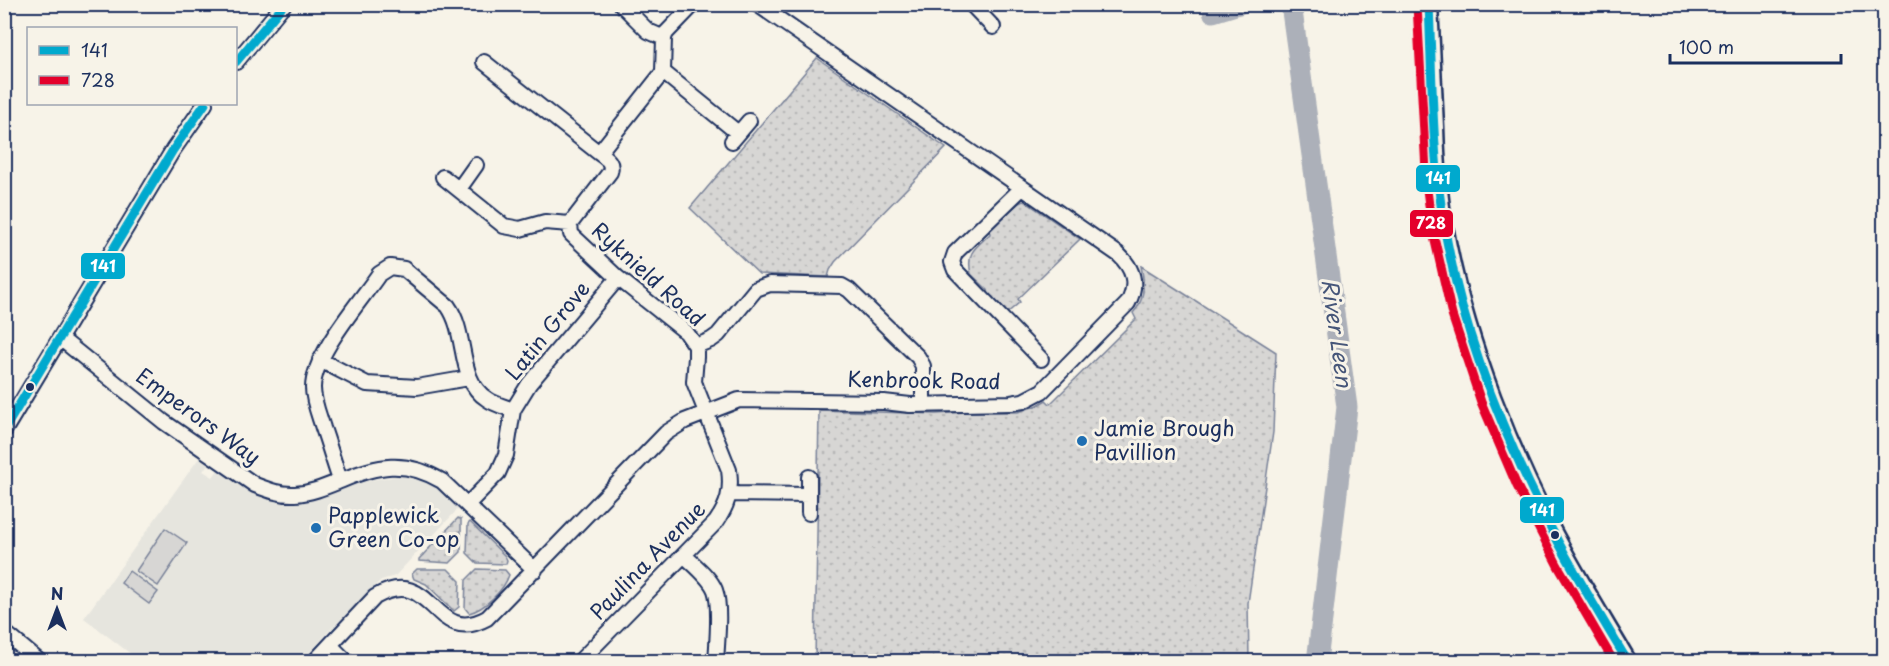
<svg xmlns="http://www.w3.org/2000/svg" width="1889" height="666" font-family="'Playpen Sans',sans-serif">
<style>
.built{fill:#e6e5de}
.grass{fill:url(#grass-dots);stroke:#798299;stroke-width:1.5}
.pitch{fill:#d7d6d4;stroke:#798299;stroke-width:1.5}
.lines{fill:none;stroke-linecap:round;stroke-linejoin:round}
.river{stroke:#acb0b9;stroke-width:21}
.minor-casing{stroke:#1b2f5e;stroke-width:18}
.major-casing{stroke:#1b2f5e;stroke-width:21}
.minor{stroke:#f7f3e8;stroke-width:14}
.major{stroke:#f7f3e8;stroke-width:16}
.bus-1-casing{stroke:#f7f3e8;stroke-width:14}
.bus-2-casing{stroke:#f7f3e8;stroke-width:14}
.bus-1{stroke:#00a9ce;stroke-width:9}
.bus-2{stroke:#e4002b;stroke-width:9}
.bus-dot{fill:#1b2f5e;stroke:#f7f3e8;stroke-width:2}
.poi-dot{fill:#1f6fb2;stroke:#f7f3e8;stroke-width:2}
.labels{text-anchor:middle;stroke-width:6;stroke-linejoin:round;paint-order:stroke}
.street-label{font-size:21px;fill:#1b2f5e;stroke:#f7f3e8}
.poi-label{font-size:21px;fill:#1b2f5e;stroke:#f7f3e8;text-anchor:start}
.water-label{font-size:22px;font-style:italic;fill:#465679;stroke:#f7f3e8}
.line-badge{stroke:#f7f3e8;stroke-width:2}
.badge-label{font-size:16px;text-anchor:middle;font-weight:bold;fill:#fff}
</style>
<defs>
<pattern id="grass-dots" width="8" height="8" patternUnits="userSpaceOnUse" patternTransform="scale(1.5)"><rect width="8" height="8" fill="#d7d6d4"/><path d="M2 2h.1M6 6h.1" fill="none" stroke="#b8b8b8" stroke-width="1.8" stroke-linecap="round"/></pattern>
</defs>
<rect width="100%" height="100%" fill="#f7f3e8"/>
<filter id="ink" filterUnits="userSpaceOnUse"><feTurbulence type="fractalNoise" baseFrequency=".0167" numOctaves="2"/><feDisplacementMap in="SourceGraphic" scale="12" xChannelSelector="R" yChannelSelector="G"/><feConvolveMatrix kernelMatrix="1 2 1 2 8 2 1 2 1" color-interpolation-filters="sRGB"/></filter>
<g filter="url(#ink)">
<path class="built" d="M 199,458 L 208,464 L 203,471 L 213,477 L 218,470 L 263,498 L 275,501 L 296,502 L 309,500 L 362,481 L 407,475 L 423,480 L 439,489 L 458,509 L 395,576 L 381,580 L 331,629 L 302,661 L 140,661 L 84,618 Z"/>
<path class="grass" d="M 817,58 L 946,148 L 835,262 L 830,270 L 828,277 L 759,274 L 690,208 Z
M 1023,201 L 1026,202 L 1080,239 L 1018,299 L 1020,302 L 1006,314 L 989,297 L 988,290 L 971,274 C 966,252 975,248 990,234 L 989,228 L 1010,207 L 1012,209 L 1019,203 Z
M 1141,266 L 1276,352 L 1273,432 L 1248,603 L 1249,661 L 815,661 L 819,410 L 936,414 L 966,412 L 1018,412 L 1038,405 L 1046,400 L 1050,404 L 1136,319 L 1133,313 C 1145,301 1145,283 1141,266 Z
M 458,518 L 461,519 L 461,552 L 450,563 L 419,561 L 419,559 Z
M 470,522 L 505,556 L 507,560 L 506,564 L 477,563 L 467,553 L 468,524 Z
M 417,569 L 448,569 L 460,581 L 459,607 L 454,611 L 426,584 L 414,579 L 412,574 Z
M 477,569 L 505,570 L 509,575 C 504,590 485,609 469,613 L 465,608 L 466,580 Z"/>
<path class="pitch" d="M 165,528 L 187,543 L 158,586 L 136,571 Z
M 129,571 L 158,592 L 149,604 L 121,583 Z"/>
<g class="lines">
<path class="river" d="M 1213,4 L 1213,12 L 1239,4
M 1291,4 L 1347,407 L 1317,662"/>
<defs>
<path id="minor" d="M 621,4 L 648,31 L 664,38
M 971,4 L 993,27
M 236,62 L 284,4
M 484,62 L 599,153
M 663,72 L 738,133
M 732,141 L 749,121
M 443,177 L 504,226 L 520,229 L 545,222 L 570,224
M 1022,188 L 955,253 L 952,262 L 955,270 L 1041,359
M 459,189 L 476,165
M 60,338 L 164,422 L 255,485 C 268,490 281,495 295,494 C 311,493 325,487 340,481 C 377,465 405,459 442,481 L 535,570
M 696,346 L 711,340 L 718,335 L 756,289 L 770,284 L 842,286 L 849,290 L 918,357 L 923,366 L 923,405
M 320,360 L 367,384 L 417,387 L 469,378
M 4,431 L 173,150 L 205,104
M 340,480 C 334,463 329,445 323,428 C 319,415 313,401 313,388 C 313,355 360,302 379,274 L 390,267 L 404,269 L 448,306 C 468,334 457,380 487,399 C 494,404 505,407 513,410
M 730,494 L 809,495
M 467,505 L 498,473 L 506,455 L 513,410 L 529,384 L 618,278
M 809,513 L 809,477
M 684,555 C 694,565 710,577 715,590 C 721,606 717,643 716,662
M 4,632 L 40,662
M 330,645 L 347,662
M 314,662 L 375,597 C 434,563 432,648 487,618 L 666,433 L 685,421 L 739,400 L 884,402 L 910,405 L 1011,403 L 1023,401 L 1042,391 L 1128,303 C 1138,284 1134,269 1118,254 L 757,4
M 579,662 L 716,522 C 728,505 732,491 729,470 L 694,382 L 696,357 L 696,346 L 686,332 L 618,278 L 571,234 L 570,224 L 610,172 C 613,162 607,159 599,153 L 663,72 L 664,38 L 666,33 L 694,4"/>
<path id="major" d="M 1429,4 C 1431,45 1433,86 1435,127 C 1436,160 1438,193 1444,226 C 1464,339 1512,460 1568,560 C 1587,594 1608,628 1628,662"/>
</defs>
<use href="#minor" class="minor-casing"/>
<use href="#major" class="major-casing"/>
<use href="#minor" class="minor"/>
<use href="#major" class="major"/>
<defs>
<path id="bus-1" d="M 1429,4 C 1432,73 1432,145 1442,212 C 1458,320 1498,424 1547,520 C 1571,569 1600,615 1628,662
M 236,62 L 284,4
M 4,430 L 173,150 L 205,104"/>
<path id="bus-2" d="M 1417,5 L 1427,190 L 1432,228 L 1452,315 L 1481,402 L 1517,486 L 1558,566 L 1614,662"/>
</defs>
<use href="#bus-1" class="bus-1-casing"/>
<use href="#bus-2" class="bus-2-casing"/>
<use href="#bus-1" class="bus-1"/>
<use href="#bus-2" class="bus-2"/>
</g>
</g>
<g class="bus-dot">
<circle cx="30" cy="387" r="5"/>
<circle cx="1555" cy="535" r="5"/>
</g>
<g class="poi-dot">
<circle cx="1082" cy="441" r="6"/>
<circle cx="316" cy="528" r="6"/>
</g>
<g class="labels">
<g class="street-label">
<text transform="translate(648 275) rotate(42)" y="7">Ryknield Road</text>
<text transform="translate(548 331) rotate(-51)" y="7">Latin Grove</text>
<text transform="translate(924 381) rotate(1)" y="7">Kenbrook Road</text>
<text transform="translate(198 417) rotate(36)" y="7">Emperors Way</text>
<text transform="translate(648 561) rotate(-46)" y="7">Paulina Avenue</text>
</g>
<g class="poi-label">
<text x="1094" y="436">Jamie Brough<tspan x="1094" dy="24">Pavillion</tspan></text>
<text x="328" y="523">Papplewick<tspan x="328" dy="24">Green Co-op</tspan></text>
</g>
<g class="water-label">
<text transform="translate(1337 333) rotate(82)" y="8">River Leen</text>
</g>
</g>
<g class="line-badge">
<rect x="1415" y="164" width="46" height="29" rx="6" fill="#00a9ce"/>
<rect x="1409" y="209" width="45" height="29" rx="6" fill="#e4002b"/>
<rect x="80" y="252" width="46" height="28" rx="6" fill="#00a9ce"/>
<rect x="1519" y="496" width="46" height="28" rx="6" fill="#00a9ce"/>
</g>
<g class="badge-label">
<text x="1438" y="184">141</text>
<text x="1431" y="229">728</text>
<text x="103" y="272">141</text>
<text x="1542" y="516">141</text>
</g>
<rect width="1889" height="666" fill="none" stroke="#f7f3e8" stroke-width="24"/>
<rect x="12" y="12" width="1865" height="642" fill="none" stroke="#1b2f5e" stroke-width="2" filter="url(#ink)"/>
<rect x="27" y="27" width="210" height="78" fill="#f7f3e8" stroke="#9fa5b1" stroke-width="1.5"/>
<rect x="39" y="46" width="30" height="9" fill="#00a9ce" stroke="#9fa5b1" stroke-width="1.5"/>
<text x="81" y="57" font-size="18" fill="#1b2f5e">141</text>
<rect x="39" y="76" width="30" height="9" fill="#e4002b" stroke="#9fa5b1" stroke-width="1.5"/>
<text x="81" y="87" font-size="18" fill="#1b2f5e">728</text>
<g transform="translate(57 609)" stroke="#f7f3e8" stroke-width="4.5" paint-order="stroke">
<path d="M0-4.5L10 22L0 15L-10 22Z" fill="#1b2f5e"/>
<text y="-9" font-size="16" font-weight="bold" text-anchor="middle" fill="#1b2f5e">N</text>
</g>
<path d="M1670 54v9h171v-9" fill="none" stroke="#1b2f5e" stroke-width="3"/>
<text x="1679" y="54" font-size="18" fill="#1b2f5e" stroke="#f7f3e8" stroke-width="4.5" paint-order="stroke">100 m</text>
</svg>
